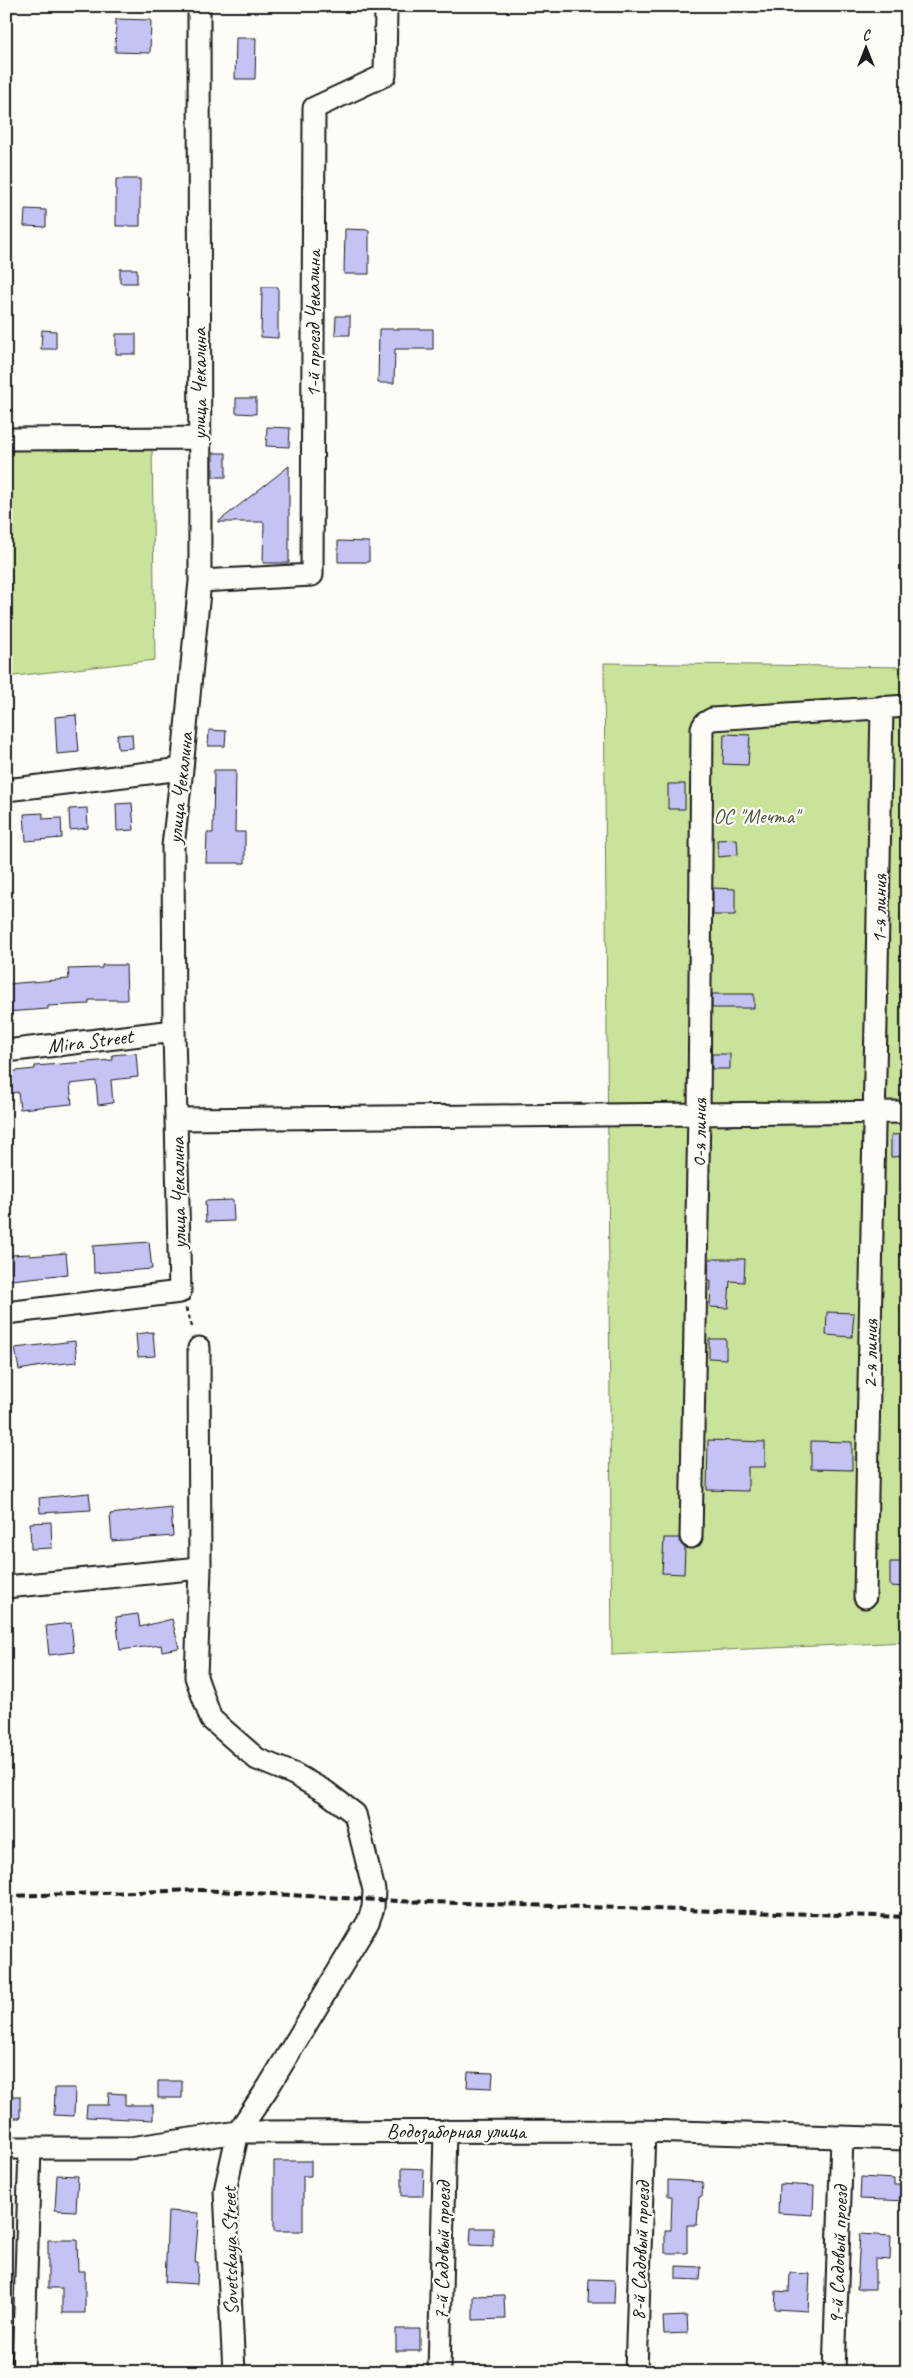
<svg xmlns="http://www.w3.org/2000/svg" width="913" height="2378" font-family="Caveat,sans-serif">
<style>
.green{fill:#c9e39a;stroke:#72805b}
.building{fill:#c5c2f4;stroke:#1c1c1c}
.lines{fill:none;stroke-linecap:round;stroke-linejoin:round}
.minor-casing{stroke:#1c1c1c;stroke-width:25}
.path{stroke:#1c1c1c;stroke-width:3;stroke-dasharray:4 4;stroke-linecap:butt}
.minor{stroke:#fdfcf7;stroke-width:21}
.rail{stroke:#1c1c1c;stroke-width:4;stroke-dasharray:8 4;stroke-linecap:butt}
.labels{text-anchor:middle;stroke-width:4.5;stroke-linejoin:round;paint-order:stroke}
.street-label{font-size:21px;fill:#1c1c1c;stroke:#fdfcf7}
.park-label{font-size:21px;fill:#505842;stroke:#fdfcf7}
</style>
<rect width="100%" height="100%" fill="#fdfcf7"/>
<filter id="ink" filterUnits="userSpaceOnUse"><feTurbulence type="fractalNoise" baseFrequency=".02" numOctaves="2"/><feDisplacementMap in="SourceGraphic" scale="10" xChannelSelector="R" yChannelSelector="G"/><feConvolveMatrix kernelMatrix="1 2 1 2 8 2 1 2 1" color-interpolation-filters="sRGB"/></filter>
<g filter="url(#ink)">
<path class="green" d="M 152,445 L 155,660 L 6,677 L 6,449 Z
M 604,663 L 907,667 L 907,1642 L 612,1655 Z"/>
<path class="building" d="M 116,19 L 151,20 L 150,53 L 115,52 Z
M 236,38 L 256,38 L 255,79 L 235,79 Z
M 116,179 L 140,179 L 140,226 L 116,226 Z
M 25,209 L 46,210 L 46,227 L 24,226 Z
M 345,229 L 369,230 L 369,274 L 344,274 Z
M 120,269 L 137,269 L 137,283 L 120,283 Z
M 262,287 L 278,287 L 278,338 L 261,337 Z
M 336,316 L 350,316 L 350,335 L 335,335 Z
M 379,329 L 433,329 L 433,349 L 395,349 L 394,383 L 378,383 Z
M 42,330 L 56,331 L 56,349 L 41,349 Z
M 116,334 L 136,334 L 136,354 L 116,354 Z
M 236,398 L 256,398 L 256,414 L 236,413 Z
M 267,427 L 290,428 L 289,447 L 266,446 Z
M 213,453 L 226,453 L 226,477 L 213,477 Z
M 289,466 L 289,563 L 263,563 L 264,522 L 218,522 Z
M 338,541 L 369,542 L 369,562 L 338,562 Z
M 76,715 L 79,752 L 57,754 L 55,717 Z
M 209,730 L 226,731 L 225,746 L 208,746 Z
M 132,734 L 133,748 L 118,749 L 117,735 Z
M 724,734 L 750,735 L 748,765 L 723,764 Z
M 214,770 L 236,770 L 235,832 L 245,832 L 245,863 L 206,863 L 207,833 L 213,833 Z
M 668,784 L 685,784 L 685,809 L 668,809 Z
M 132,803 L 134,830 L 117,831 L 116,804 Z
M 87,808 L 88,828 L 70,830 L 69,809 Z
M 43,813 L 43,819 L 61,818 L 62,838 L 26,841 L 24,814 Z
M 737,839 L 738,855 L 718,857 L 717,840 Z
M 713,888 L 735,889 L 735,915 L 713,915 Z
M 102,965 L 126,965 L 127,1000 L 89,1000 L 89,1004 L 48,1006 L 48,1009 L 6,1012 L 6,984 L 69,979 L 68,969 L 102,968 Z
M 712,994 L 754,994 L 754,1008 L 712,1008 Z
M 136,1053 L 138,1077 L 111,1080 L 113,1103 L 98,1105 L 96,1081 L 70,1084 L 72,1104 L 20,1109 L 18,1092 L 6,1094 L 6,1072 L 35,1069 L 35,1066 L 113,1060 L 112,1055 Z
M 712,1054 L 730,1054 L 730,1069 L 712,1069 Z
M 907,1134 L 907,1156 L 891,1157 L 891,1135 Z
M 233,1200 L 234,1221 L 206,1222 L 205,1201 Z
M 149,1242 L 152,1269 L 94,1273 L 93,1246 Z
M 66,1253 L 68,1274 L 11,1280 L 10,1255 L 30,1254 L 30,1256 Z
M 709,1259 L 745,1259 L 744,1282 L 730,1281 L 728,1308 L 710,1307 L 711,1281 L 708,1281 Z
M 827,1312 L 854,1313 L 852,1337 L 826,1335 Z
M 153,1332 L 155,1356 L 138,1357 L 136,1334 Z
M 709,1339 L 726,1339 L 726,1359 L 709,1358 Z
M 75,1341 L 77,1362 L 47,1365 L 19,1370 L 15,1348 Z
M 708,1440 L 765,1442 L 765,1467 L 748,1467 L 748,1491 L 707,1490 Z
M 811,1441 L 852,1442 L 852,1470 L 811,1469 Z
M 89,1493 L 91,1510 L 40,1513 L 39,1498 Z
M 171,1507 L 173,1536 L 112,1541 L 110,1514 Z
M 51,1522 L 52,1548 L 31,1549 L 30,1523 Z
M 664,1538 L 679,1538 L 685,1548 L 684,1574 L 662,1573 Z
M 890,1562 L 907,1562 L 907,1587 L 890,1586 Z
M 138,1614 L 140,1627 L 172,1619 L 179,1648 L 162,1651 L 161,1645 L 120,1650 L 116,1617 Z
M 71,1623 L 74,1652 L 49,1655 L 46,1626 Z
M 468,2072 L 493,2073 L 492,2088 L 467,2087 Z
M 158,2081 L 182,2081 L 182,2098 L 158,2098 Z
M 55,2088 L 75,2088 L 74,2116 L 54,2115 Z
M 109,2093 L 125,2094 L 125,2105 L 153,2105 L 153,2120 L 86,2117 L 87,2105 L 108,2105 Z
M 6,2096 L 20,2096 L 20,2118 L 6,2118 Z
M 274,2161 L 311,2161 L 311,2176 L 303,2176 L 303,2231 L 274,2231 Z
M 402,2168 L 424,2169 L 423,2196 L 402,2196 Z
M 57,2175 L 78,2176 L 76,2211 L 55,2210 Z
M 861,2177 L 894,2179 L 894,2185 L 907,2185 L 907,2201 L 860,2199 Z
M 668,2180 L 703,2182 L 702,2197 L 699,2197 L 697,2225 L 687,2225 L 687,2253 L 665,2253 L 665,2230 L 671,2230 L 672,2196 L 668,2196 Z
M 779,2184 L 814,2186 L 813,2215 L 778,2213 Z
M 168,2211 L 199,2213 L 195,2262 L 198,2262 L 197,2284 L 165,2282 Z
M 471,2228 L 493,2228 L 493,2246 L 470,2245 Z
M 860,2234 L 891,2236 L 890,2260 L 875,2259 L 875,2289 L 857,2289 Z
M 48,2240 L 77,2240 L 78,2271 L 85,2271 L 85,2313 L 62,2313 L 62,2288 L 48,2288 Z
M 676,2266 L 701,2267 L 700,2280 L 676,2279 Z
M 790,2273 L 810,2274 L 808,2311 L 775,2309 L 776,2291 L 789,2292 Z
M 589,2279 L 615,2280 L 614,2303 L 588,2303 Z
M 504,2295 L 505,2319 L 473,2320 L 473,2296 Z
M 687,2316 L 688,2333 L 664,2334 L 663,2317 Z
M 396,2329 L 420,2329 L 420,2351 L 396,2351 Z"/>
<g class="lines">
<defs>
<path id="minor" d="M 6,439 L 199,438
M 200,581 L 312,575 L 314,108 L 385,75 L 386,6
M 6,790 L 182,769
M 6,1051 L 174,1031
M 177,1119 L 907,1112
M 6,1313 L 180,1292 L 174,1031 L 173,846 L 182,769 L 200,581 L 199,6
M 199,1348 L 200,1568 L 196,1677 L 211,1719 L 257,1759 L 294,1774 L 326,1792 L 355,1814 L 374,1890 L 373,1908 L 368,1922 L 269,2086 L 238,2132 L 225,2191 L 234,2372
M 691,1537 L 699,1113 L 702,728 L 705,723 L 712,719 L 907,706
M 6,1587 L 200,1568
M 865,1597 L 882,707
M 6,2148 L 130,2148 L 238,2132 L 644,2131 L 907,2139
M 23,2372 L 30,2148
M 439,2372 L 445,2131
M 636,2372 L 644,2131
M 834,2372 L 842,2138"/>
</defs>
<use href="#minor" class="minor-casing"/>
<path class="path" d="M 186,1308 L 193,1331"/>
<use href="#minor" class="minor"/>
<path class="rail" d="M 6,1896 L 200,1890 L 397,1901 L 907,1917"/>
</g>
</g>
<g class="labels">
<g class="street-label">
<text transform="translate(313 324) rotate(-90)" y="7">1-й проезд Чекалина</text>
<text transform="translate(199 384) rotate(-90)" y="7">улица Чекалина</text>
<text transform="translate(180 788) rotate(-84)" y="7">улица Чекалина</text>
<text transform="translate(879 909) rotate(-89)" y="7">1-я линия</text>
<text transform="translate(90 1041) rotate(-7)" y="7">Mira Street</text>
<text transform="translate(699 1133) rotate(-89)" y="7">0-я линия</text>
<text transform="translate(178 1193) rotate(-91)" y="7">улица Чекалина</text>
<text transform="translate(870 1354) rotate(-89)" y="7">2-я линия</text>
<text x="456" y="2138">Водозаборная улица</text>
<text transform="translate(230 2251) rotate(-91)" y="7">Sovetskaya Street</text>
<text transform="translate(442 2251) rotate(-89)" y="7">7-й Садовый проезд</text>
<text transform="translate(640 2251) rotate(-88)" y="7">8-й Садовый проезд</text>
<text transform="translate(838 2255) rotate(-88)" y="7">9-й Садовый проезд</text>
</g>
<g class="park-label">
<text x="756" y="823">ОС "Мечта"</text>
</g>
</g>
<rect width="913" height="2378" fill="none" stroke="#fdfcf7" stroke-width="25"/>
<rect x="12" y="12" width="888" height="2353" fill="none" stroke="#1c1c1c" stroke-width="2" filter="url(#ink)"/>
<g transform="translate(866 48)" stroke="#fdfcf7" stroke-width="4" paint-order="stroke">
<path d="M0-4L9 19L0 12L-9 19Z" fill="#1c1c1c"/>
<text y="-8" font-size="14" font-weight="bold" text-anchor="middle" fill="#1c1c1c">С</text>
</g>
</svg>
